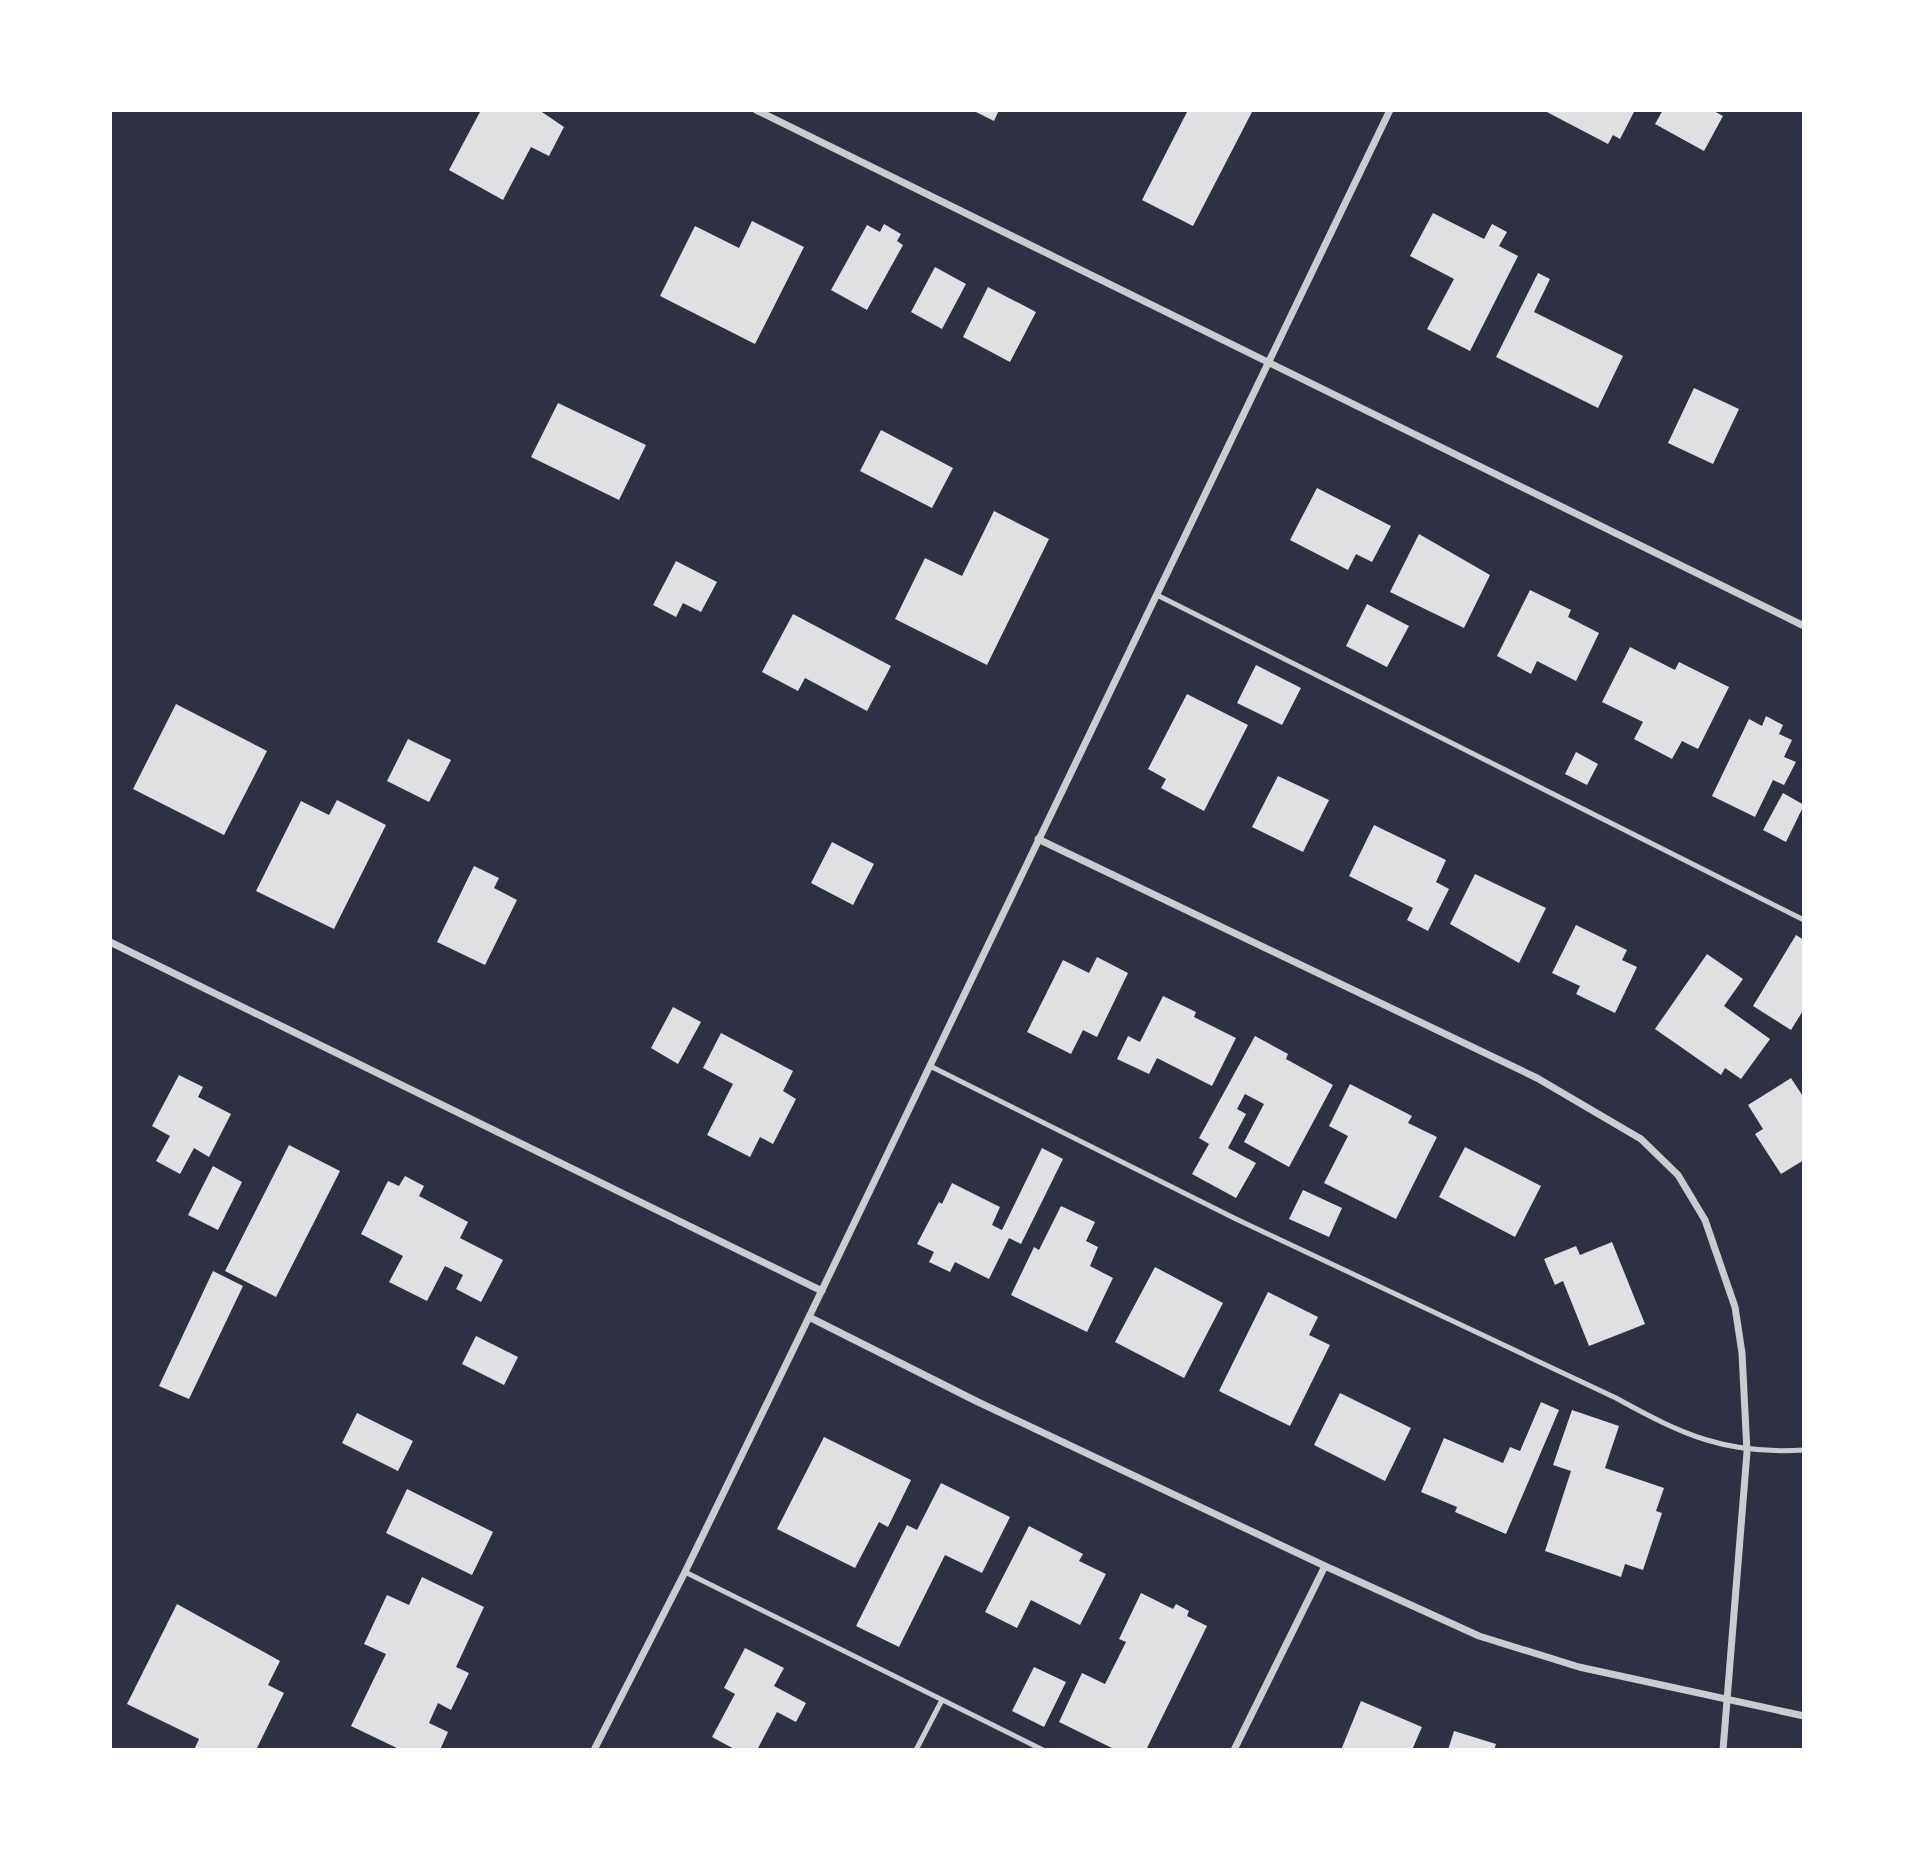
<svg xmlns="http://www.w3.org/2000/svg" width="1914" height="1860" font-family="Literata,serif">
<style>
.building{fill:#e0e0e3}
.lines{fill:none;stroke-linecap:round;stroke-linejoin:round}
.service{stroke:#caccd0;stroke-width:5}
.minor{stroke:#caccd0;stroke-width:7}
</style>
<rect width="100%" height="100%" fill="#2d3142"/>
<path class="building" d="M 481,110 L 539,110 L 564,127 L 549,156 L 531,147 L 503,200 L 449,170 Z
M 972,110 L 999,110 L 994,121 Z
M 1188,110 L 1253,110 L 1193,226 L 1142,200 Z
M 1543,110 L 1635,110 L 1620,139 L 1613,135 L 1608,144 Z
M 1663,110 L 1712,110 L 1723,116 L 1704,151 L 1655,124 Z
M 1433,213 L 1484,239 L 1492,224 L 1507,232 L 1499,246 L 1518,256 L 1470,351 L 1427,329 L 1454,279 L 1410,256 Z
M 752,221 L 804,247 L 755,344 L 660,296 L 695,226 L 739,248 Z
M 884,224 L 901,234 L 897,241 L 903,245 L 867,310 L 831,290 L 867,225 L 880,232 Z
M 935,267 L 966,284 L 942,329 L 911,312 Z
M 1538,273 L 1550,279 L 1534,312 L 1623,356 L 1598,408 L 1496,357 Z
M 988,287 L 1036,312 L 1010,362 L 963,337 Z
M 1694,388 L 1739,409 L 1713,464 L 1668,443 Z
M 558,403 L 646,445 L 619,500 L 531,457 Z
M 881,430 L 953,468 L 932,508 L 860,471 Z
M 1317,488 L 1391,526 L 1372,562 L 1356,554 L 1348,570 L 1290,540 Z
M 994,511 L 1049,539 L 987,665 L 895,619 L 925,558 L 962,576 Z
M 1419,534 L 1490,575 L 1464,628 L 1390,592 Z
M 676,561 L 717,582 L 701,612 L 683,603 L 676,617 L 653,605 Z
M 1530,590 L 1571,610 L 1568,617 L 1599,633 L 1576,681 L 1537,661 L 1531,674 L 1497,656 Z
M 1367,604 L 1409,626 L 1387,667 L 1346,646 Z
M 793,614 L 891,666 L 867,711 L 805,678 L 798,691 L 762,672 Z
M 1630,647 L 1675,670 L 1679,662 L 1729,687 L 1698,749 L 1682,741 L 1672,759 L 1634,739 L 1643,722 L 1602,702 Z
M 1256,665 L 1301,688 L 1282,725 L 1237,703 Z
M 1187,694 L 1248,725 L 1204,811 L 1161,788 L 1166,779 L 1148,769 Z
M 176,704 L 267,751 L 224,835 L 133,789 Z
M 1766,716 L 1783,725 L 1779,734 L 1792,740 L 1784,757 L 1796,762 L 1784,785 L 1773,780 L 1755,817 L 1712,796 L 1749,719 L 1762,726 Z
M 408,739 L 451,760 L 429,802 L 387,781 Z
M 1576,752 L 1598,764 L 1587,785 L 1565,774 Z
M 1278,776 L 1329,800 L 1303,852 L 1252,827 Z
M 1783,793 L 1804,805 L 1786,842 L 1763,830 Z
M 337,800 L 386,825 L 334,929 L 256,891 L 301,801 L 329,815 Z
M 1374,825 L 1446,860 L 1436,882 L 1449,889 L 1428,931 L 1407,920 L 1413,908 L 1349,876 Z
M 832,842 L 874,864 L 853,905 L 811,883 Z
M 474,866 L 499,878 L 494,888 L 517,900 L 485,965 L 437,942 Z
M 1475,874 L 1546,908 L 1519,963 L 1450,924 Z
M 1576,925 L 1627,950 L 1622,960 L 1637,967 L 1615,1013 L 1576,994 L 1580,986 L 1552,973 Z
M 1796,935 L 1804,940 L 1804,1009 L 1791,1030 L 1753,1006 Z
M 1707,954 L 1743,979 L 1724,1006 L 1770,1039 L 1741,1079 L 1725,1068 L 1721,1075 L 1655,1029 Z
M 1097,957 L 1128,973 L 1097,1037 L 1083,1030 L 1071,1054 L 1027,1032 L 1063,960 L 1089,973 Z
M 1163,996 L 1196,1012 L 1194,1017 L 1236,1038 L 1212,1086 L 1157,1058 L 1149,1074 L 1117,1059 L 1128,1036 L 1140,1042 Z
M 673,1007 L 701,1022 L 678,1064 L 651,1048 Z
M 721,1033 L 793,1071 L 783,1091 L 796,1099 L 773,1144 L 760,1137 L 750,1157 L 707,1135 L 733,1084 L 703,1068 Z
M 1255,1036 L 1288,1054 L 1286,1059 L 1333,1085 L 1289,1167 L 1244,1142 L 1264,1104 L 1245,1094 L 1237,1109 L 1246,1114 L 1228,1148 L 1256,1163 L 1236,1198 L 1192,1174 L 1209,1144 L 1199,1138 Z
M 179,1075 L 203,1087 L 198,1097 L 231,1114 L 209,1157 L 194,1148 L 180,1174 L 156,1161 L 170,1136 L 152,1126 Z
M 1791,1078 L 1804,1098 L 1804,1160 L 1781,1174 L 1755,1134 L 1763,1129 L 1748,1105 Z
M 1350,1084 L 1412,1116 L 1408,1123 L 1437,1137 L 1396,1219 L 1324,1183 L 1348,1136 L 1329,1126 Z
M 289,1145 L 340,1171 L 276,1297 L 225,1271 Z
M 1465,1147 L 1541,1186 L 1515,1237 L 1439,1197 Z
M 1042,1148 L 1063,1159 L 1021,1244 L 1009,1238 L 989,1279 L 955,1262 L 950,1272 L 929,1262 L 934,1252 L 917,1244 L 939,1202 L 942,1204 L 952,1183 L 1000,1207 L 992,1225 L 1002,1230 Z
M 213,1166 L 242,1182 L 218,1230 L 188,1215 Z
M 405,1176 L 424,1186 L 419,1196 L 468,1222 L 460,1238 L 503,1260 L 481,1302 L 456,1289 L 463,1275 L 445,1266 L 427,1301 L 389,1282 L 403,1256 L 361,1234 L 388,1181 L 399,1186 Z
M 1303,1190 L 1342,1208 L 1329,1237 L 1289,1219 Z
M 1061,1206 L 1095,1222 L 1086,1241 L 1098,1247 L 1090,1266 L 1113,1278 L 1087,1332 L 1011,1295 L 1034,1247 L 1039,1250 Z
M 1612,1242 L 1645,1324 L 1589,1346 L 1563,1281 L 1555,1285 L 1544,1259 L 1576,1246 L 1580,1255 Z
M 1155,1267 L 1223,1303 L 1184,1378 L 1115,1342 Z
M 213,1271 L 243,1286 L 189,1399 L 159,1386 Z
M 1268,1292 L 1318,1317 L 1309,1335 L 1330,1345 L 1290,1426 L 1219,1391 Z
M 476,1336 L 518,1357 L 504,1385 L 462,1364 Z
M 1340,1393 L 1411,1428 L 1385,1481 L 1314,1445 Z
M 1541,1402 L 1559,1410 L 1506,1534 L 1455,1512 L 1457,1507 L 1421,1492 L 1444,1438 L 1503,1463 L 1510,1447 L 1520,1451 Z
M 1572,1410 L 1619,1426 L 1605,1468 L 1664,1488 L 1656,1511 L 1662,1513 L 1643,1570 L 1625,1564 L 1621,1577 L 1545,1551 L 1571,1471 L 1553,1465 Z
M 357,1413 L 413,1441 L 398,1471 L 342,1443 Z
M 824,1437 L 911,1480 L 888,1527 L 879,1522 L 855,1568 L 777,1529 Z
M 941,1483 L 1010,1517 L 982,1573 L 945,1555 L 899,1647 L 856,1626 L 907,1525 L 917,1530 Z
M 407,1489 L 493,1532 L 472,1575 L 386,1533 Z
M 1029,1526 L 1083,1554 L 1079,1561 L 1106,1574 L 1080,1625 L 1031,1600 L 1017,1628 L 985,1612 Z
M 422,1577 L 484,1607 L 456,1667 L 469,1673 L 451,1710 L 438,1703 L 429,1723 L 448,1732 L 440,1750 L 401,1750 L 351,1726 L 386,1654 L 364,1644 L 387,1595 L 409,1605 Z
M 1141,1593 L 1173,1609 L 1176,1604 L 1189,1611 L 1187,1616 L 1207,1626 L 1146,1750 L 1116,1750 L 1059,1722 L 1082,1673 L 1105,1684 L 1126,1642 L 1119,1639 Z
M 177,1604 L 280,1661 L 268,1685 L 284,1693 L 256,1750 L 194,1750 L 199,1739 L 127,1704 Z
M 745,1648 L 784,1668 L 774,1686 L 806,1703 L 796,1722 L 777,1712 L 757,1750 L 736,1750 L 712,1737 L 735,1694 L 724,1688 Z
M 1034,1667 L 1066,1682 L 1044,1727 L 1012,1711 Z
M 1361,1701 L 1422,1727 L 1412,1750 L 1341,1750 Z
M 1454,1731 L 1496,1744 L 1494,1750 L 1448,1750 Z"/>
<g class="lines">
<path class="service" d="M 1157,595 L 1804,920
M 930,1066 L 1234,1218 L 1616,1398 C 1683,1435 1726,1455 1804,1450
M 685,1572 L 1043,1750
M 916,1750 L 942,1700"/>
<path class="minor" d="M 756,110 L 1804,626
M 1038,839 L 1537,1078 L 1641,1139 L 1678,1175 L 1705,1220 L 1735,1307 L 1742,1353 L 1747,1452 L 1723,1750
M 110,942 L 822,1291
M 809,1317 L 978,1402 L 1325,1566 L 1479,1636 L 1579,1667 L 1804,1716
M 594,1750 L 685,1572 L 809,1317 L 1390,110
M 1234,1750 L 1325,1566"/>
</g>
<rect width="1914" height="1860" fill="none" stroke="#ffffff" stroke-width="224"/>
</svg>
